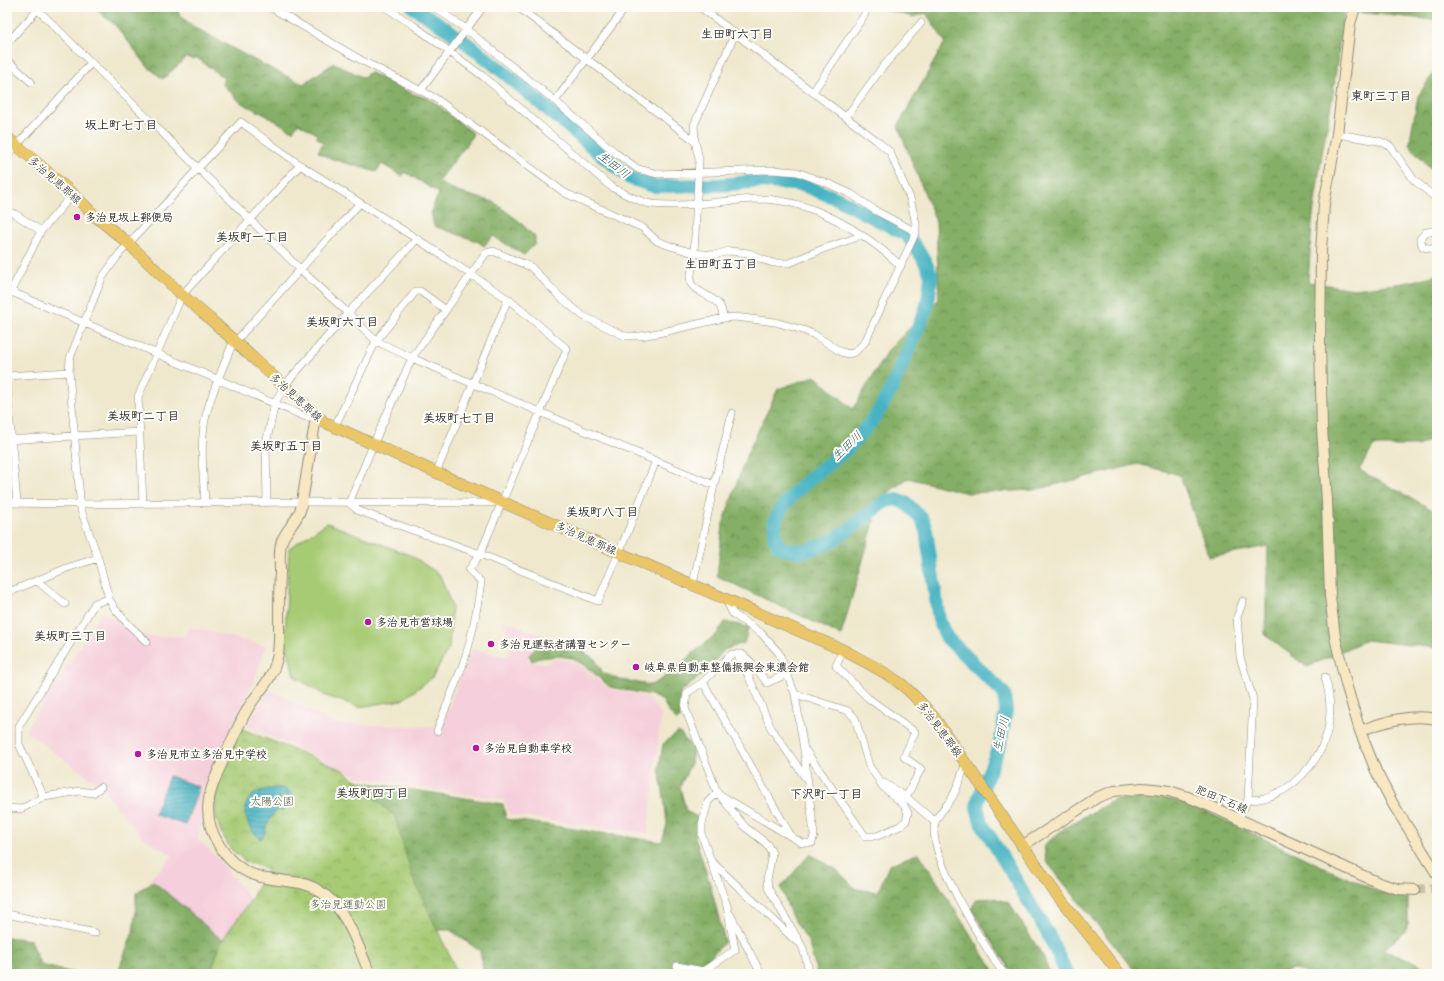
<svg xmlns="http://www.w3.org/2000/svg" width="1444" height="981" font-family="'Gochi Hand','Klee One',sans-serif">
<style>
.built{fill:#f5cfdb}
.grass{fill:#a7cb74;stroke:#697b50}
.forest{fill:url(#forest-crowns);stroke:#586d48}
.park{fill:url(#park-crowns);stroke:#697b50}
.water{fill:url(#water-rules);stroke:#386f76}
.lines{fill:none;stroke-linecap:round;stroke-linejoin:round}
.river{stroke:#46b3c2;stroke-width:14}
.secondary-tunnel{stroke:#c8c2ad;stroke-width:10;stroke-dasharray:10 5;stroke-linecap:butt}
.street-casing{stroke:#8d8a7c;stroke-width:8}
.secondary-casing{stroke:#8d8a7c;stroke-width:12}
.primary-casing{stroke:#8d8a7c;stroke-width:12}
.street{stroke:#fff;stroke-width:7}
.secondary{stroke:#f7e8c3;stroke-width:10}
.primary{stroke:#ebc669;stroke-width:11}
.poi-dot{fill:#b5179e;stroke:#fdfcf7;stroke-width:1.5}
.labels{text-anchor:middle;stroke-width:4;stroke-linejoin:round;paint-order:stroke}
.street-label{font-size:11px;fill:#2b2b2b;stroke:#fdfcf7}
.poi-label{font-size:11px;font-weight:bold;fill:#2b2b2b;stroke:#fdfcf7;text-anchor:start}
.park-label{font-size:11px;fill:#505b41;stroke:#fdfcf7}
.neighbourhood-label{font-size:12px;font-weight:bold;fill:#2b2b2b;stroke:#fdfcf7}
.water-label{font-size:12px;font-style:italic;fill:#366167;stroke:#fdfcf7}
</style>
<defs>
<pattern id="forest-crowns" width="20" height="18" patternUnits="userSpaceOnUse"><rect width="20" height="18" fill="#85af66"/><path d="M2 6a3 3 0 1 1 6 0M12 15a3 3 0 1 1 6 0" fill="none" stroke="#6d8f54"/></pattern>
<pattern id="park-crowns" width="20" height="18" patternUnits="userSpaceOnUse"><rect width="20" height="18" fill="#a7cb74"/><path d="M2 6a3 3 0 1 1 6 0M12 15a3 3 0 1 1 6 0" fill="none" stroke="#90ae65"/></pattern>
<pattern id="water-rules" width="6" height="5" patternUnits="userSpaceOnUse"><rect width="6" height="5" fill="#46b3c2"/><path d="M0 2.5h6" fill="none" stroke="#3b929e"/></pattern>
</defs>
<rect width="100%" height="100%" fill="#fdfcf7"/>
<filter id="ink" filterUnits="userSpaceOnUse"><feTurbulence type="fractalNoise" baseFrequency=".025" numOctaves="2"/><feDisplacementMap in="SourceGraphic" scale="8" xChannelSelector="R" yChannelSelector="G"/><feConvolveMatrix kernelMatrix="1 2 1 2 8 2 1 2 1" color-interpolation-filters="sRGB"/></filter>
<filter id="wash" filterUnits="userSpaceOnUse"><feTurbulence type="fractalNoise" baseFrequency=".012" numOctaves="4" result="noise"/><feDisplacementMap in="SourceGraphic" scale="16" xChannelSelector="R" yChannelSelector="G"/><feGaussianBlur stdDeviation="0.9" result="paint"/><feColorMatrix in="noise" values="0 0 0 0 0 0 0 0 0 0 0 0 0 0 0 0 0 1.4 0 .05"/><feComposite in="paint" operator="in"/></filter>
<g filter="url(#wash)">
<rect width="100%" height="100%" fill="#efe8cd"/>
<path class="built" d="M 102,612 L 147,637 L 184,636 L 190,627 L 266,646 L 251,689 L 208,777 L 202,795 L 202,818 L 198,839 L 219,860 L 251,900 L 222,940 L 150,879 L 173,856 L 141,836 L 98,784 L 25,731 Z
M 503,620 L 541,635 L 526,661 L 544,663 L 557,659 L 577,663 L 610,689 L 648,697 L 661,715 L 648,834 L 510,815 L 504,800 L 362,778 L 247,726 L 268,689 L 336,724 L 441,727 L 472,649 L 507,657 L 512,642 Z"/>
<path class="grass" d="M 327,523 L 412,556 L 440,575 L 452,607 L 449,648 L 432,678 L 402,700 L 359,707 L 326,696 L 294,676 L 285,638 L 289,548 Z"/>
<path class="forest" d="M 94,7 L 176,7 C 183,24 201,30 216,39 C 244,55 273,70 303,84 L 334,63 L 364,78 L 369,72 L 413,94 L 430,99 L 473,133 L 470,140 L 438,182 L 457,192 L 494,202 L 520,222 L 535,237 L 535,244 L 524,255 L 493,236 L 484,246 L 477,241 L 434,226 L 431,211 L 439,193 L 405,172 L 402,176 L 382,164 L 376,172 L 329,158 L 318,152 L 323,142 L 316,137 L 317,134 L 298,123 L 293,131 L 269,117 L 240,102 L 222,84 L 224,78 L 197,58 L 192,59 L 187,57 L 163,79 L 148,67 L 116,26 Z
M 876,7 L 1437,7 L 1437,20 L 1344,11 L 1332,100 L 1322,153 L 1312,223 L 1308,282 L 1354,289 L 1404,283 L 1437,275 L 1437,437 L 1418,446 L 1374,446 L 1359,470 L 1437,512 L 1437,648 L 1366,640 L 1307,667 L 1265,635 L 1268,546 L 1209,557 L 1180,475 L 1138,464 L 1034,490 L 967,493 L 908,478 L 881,498 L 841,635 L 717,576 L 723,524 L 746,456 L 778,389 L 815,376 L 853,409 L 888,350 L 939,299 L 936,222 L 898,126 L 945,42 L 926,13 L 913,17 Z
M 1437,68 L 1437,175 L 1409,145 L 1418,96 Z
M 725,622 L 749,627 L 744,643 L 724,650 L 707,671 L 680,693 L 680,719 L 676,720 L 668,711 L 663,701 L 651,695 L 610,687 L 588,668 L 573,658 L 558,656 L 539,658 L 532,661 L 529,655 L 537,647 L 551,642 L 570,644 L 595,659 L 603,673 L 621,680 L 651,685 L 661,680 L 709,640 L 717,634 Z
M 679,732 L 693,749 L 691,763 L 680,787 L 686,811 L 699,818 L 695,837 L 710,884 L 725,942 L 694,974 L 484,974 L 480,951 L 450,930 L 418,930 L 325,768 L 362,782 L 503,804 L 506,819 L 662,842 L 667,824 L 664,798 L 659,769 L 663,744 Z
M 1155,796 L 1178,801 L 1201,809 L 1336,873 L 1382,893 L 1408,898 L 1408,929 L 1384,949 L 1417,963 L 1434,974 L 1308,974 L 1294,969 L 1272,974 L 1137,974 L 1046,861 L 1044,845 L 1066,827 L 1114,800 Z
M 919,853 L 981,951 L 997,974 L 817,974 L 808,941 L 791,915 L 781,887 L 810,854 L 837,870 L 856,889 L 878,892 L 889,865 Z
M 153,881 L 222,940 L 210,974 L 117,974 L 133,932 L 136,910 L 136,893 Z
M 994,898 L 1009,903 L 1043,956 L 1050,974 L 1013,974 L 971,909 L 977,899 Z
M 7,937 L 31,940 L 40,965 L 78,974 L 7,974 Z"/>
<path class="park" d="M 240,728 L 343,770 L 395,817 L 412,876 L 458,974 L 210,974 L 222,940 L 251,900 L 267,869 L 246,862 L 231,849 L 221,832 L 216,817 L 214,790 Z"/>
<path class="water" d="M 169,776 L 199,787 L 185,825 L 154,814 Z
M 281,788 C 288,790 292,791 293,798 L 288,805 L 289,799 L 287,795 L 284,795 L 280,797 L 284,810 L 281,811 L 278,809 C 274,814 270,818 268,823 C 265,829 266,835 261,839 C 247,829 237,807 254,794 C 262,789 272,788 281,788 Z"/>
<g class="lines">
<path class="river" d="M 413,7 C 492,55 558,121 630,178 L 654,186 L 719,185 L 760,181 L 803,185 L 838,199 L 907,235 L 923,258 L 931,274 L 929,295 L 926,309 L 891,390 L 877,414 L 862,433 L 846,450 L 819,471 L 795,492 L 779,511 L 775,522 L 775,539 L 779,546 L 788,550 L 803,551 L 827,544 L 848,530 L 886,501 L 896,499 L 906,503 L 922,519 L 926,530 L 939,620 L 947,638 L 1004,693 L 1006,711 L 1000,744 L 979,797 L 977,807 L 981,822 L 1047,932 L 1067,974"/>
</g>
</g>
<g filter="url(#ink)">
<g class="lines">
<path class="secondary-tunnel" d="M 1415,890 L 1437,888"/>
<defs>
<path id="street" d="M 35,7 L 300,269 L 348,313 L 376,341 L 412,358 L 656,461 L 619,553 L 598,601 L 480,554 L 359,511 L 349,503 L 373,445 L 412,358 L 486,253 L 493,251 L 531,267 L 560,297 L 583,316 L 625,336 L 641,336 L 663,332 L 724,318 L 735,317 L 775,322 L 803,330 L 813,334 L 841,352 L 849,354 L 855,352 L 865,342 L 916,232 L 916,224 L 910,198 L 904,185 L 890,152 L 876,140 L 700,7
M 270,7 L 361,60 L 435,98 L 565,193 L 643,228 L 657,241 L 670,246 L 694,253 L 714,255 L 729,251 L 749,253 L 761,259 L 773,263 L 789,263 L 823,249 L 855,238 L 860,234
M 385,7 L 413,25 L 484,77 L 610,186 C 620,192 640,202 651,204 C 687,208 722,200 758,199 C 811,199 863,231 901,266
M 434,7 L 466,29 L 555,101 L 617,154 L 638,169 L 658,174 L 772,170 L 797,172 L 829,184 L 851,194 L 876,211 L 916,232
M 518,7 L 695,141
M 7,43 L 40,7
M 7,60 L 31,82
M 421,90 L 483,7
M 813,92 L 865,14
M 555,101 L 626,7
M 846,117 L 881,69 L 921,23
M 1337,134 L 1379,141 L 1390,146 L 1414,180 L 1437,199
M 7,156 L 91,63
M 7,211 L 15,214 L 41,231
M 1437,231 L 1426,232 L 1420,239 L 1423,247 L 1434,249 L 1437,248
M 7,290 L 306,417 L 316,417
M 7,299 L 41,231 L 73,194
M 724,318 C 722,314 722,309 720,306 C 713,295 695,293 690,282 L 694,253 L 699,159 L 695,141 L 694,125 L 735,34
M 7,376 L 69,372
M 7,389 L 17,503
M 334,428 L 376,341 L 416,291 L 420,291 L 446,310
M 7,440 L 139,432
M 656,461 L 714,485
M 436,473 L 508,299
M 205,502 C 203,475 200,446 205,420 C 210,395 222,371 231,347 L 235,342 L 360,203
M 7,503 L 81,504 L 302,502 L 484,503 L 500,502
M 143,503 L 138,397 L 182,295 L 300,165
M 267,503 L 266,444 L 275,403 L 284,386 L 348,313 L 417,239
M 37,581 L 65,604
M 693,584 L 714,485 L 732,413
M 7,593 L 67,568 L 98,558
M 147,642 L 129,625 L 115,609 L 109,599 L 98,558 L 81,510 L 69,372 L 70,358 L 102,278 L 120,253 L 241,122 L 300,165 L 417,239 L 508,299 L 567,349 L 480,554 L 469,570 L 481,582 C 477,610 472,640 462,667 C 454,688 445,709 437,731
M 843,650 L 836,666 L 868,698 L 915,732 L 904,757 L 921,769 L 906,797
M 737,654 L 748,675 L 771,728 L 807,780
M 787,674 L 767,683 L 753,664 L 742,654 L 732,654 L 724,661 L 703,682 L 687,693 L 685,708 L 717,792 L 745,827 L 767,844 L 772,853 L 767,880 L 768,888 L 803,948 L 810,974
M 703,682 L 791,836
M 795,694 L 848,711 L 855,718 L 869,766 L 879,780 L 882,786 L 904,805 L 908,813 L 906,821 L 900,826 L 877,836 L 865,836 L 806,751
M 966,764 C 961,775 958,787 952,798 C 947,806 937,814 935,823 C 926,853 985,948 1004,974
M 884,783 L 906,797 L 935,822
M 722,796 L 802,843 L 812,843 L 814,835 L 804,750 L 795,694 L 787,674 L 779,653 L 761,633 L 733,614 L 726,600
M 44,797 L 80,791 L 93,793 L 101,787
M 1248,799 C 1260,801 1267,797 1277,793 C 1288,789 1296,781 1304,773 C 1330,746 1335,712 1325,677
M 7,808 L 21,809 L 44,797 L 19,744 L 19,726 L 95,603 L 109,599
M 1239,818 L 1248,799 L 1253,699 L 1240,657 L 1237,617 L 1243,601
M 711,861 L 796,941
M 7,914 L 95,933
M 730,914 L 761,974
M 677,966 L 703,971 L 735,950 L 727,906 L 702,836 L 702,824 L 708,802 L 717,792"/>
<path id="secondary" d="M 1355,7 L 1350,24 L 1337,134 L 1324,204 L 1321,252 L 1320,343 L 1322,428 L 1327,501 L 1330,596 L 1335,637 L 1346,684 L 1360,731
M 316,417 L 302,502 C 301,506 301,510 299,513 C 295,523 282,535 281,544 C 279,553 280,563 280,572 C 279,590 279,608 279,626 C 279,638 280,650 276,662 C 272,679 259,691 250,705 C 240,721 233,738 226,754 C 211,787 198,811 219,845 C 224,853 231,862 239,867 C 255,879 275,879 294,882 C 341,888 354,937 370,974
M 1437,719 C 1410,714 1385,721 1360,731 L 1376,771 L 1393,804 L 1437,874
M 1022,846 L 1098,797 L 1114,791 L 1142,788 L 1154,789 L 1169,791 L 1188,797 L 1212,807 L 1379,883 L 1398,889 L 1415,890"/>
<path id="primary" d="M 7,137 L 73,194 L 95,216 L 129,244 L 182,295 L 210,319 L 324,422 L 502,502 L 843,650 C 861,660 881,669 897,681 C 911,691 922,704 933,716 L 1054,891 L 1120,974"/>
</defs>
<use href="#street" class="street-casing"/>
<use href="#secondary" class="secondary-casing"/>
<use href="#primary" class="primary-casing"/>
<use href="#street" class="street"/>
<use href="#secondary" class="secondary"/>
<use href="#primary" class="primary"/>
</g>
</g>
<g class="poi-dot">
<circle cx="77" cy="217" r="4"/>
<circle cx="368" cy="622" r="4"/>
<circle cx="491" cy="644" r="4"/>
<circle cx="636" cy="667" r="4"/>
<circle cx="476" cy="748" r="4"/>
<circle cx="138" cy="754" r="4"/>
</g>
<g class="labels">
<g class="street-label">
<text transform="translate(55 180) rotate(41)" y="4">多治見恵那線</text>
<text transform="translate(296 397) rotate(42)" y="4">多治見恵那線</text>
<text transform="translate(586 538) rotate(24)" y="4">多治見恵那線</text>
<text transform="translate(940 729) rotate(53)" y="4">多治見恵那線</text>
<text transform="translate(1222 799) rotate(23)" y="4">肥田下石線</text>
</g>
<g class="poi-label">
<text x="85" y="221">多治見坂上郵便局</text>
<text x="376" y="626">多治見市営球場</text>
<text x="499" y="648">多治見運転者講習センター</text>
<text x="644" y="671">岐阜県自動車整備振興会東濃会館</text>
<text x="484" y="752">多治見自動車学校</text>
<text x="146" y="758">多治見市立多治見中学校</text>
</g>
<g class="park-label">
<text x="272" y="805">太陽公園</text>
<text x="348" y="908">多治見運動公園</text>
</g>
<g class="neighbourhood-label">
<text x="737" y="38">生田町六丁目</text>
<text x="1381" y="100">東町三丁目</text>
<text x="121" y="129">坂上町七丁目</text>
<text x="252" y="241">美坂町一丁目</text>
<text x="721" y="268">生田町五丁目</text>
<text x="342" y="326">美坂町六丁目</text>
<text x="143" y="420">美坂町二丁目</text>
<text x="459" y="422">美坂町七丁目</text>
<text x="286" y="450">美坂町五丁目</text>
<text x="602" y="516">美坂町八丁目</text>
<text x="70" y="640">美坂町三丁目</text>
<text x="372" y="797">美坂町四丁目</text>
<text x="826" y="798">下沢町一丁目</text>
</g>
<g class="water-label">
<text transform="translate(614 165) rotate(38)" y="4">生田川</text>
<text transform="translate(847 446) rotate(-43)" y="4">生田川</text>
<text transform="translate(1001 734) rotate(-77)" y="4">生田川</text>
</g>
</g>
<rect width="1444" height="981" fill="none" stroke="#fdfcf7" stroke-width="24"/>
</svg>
